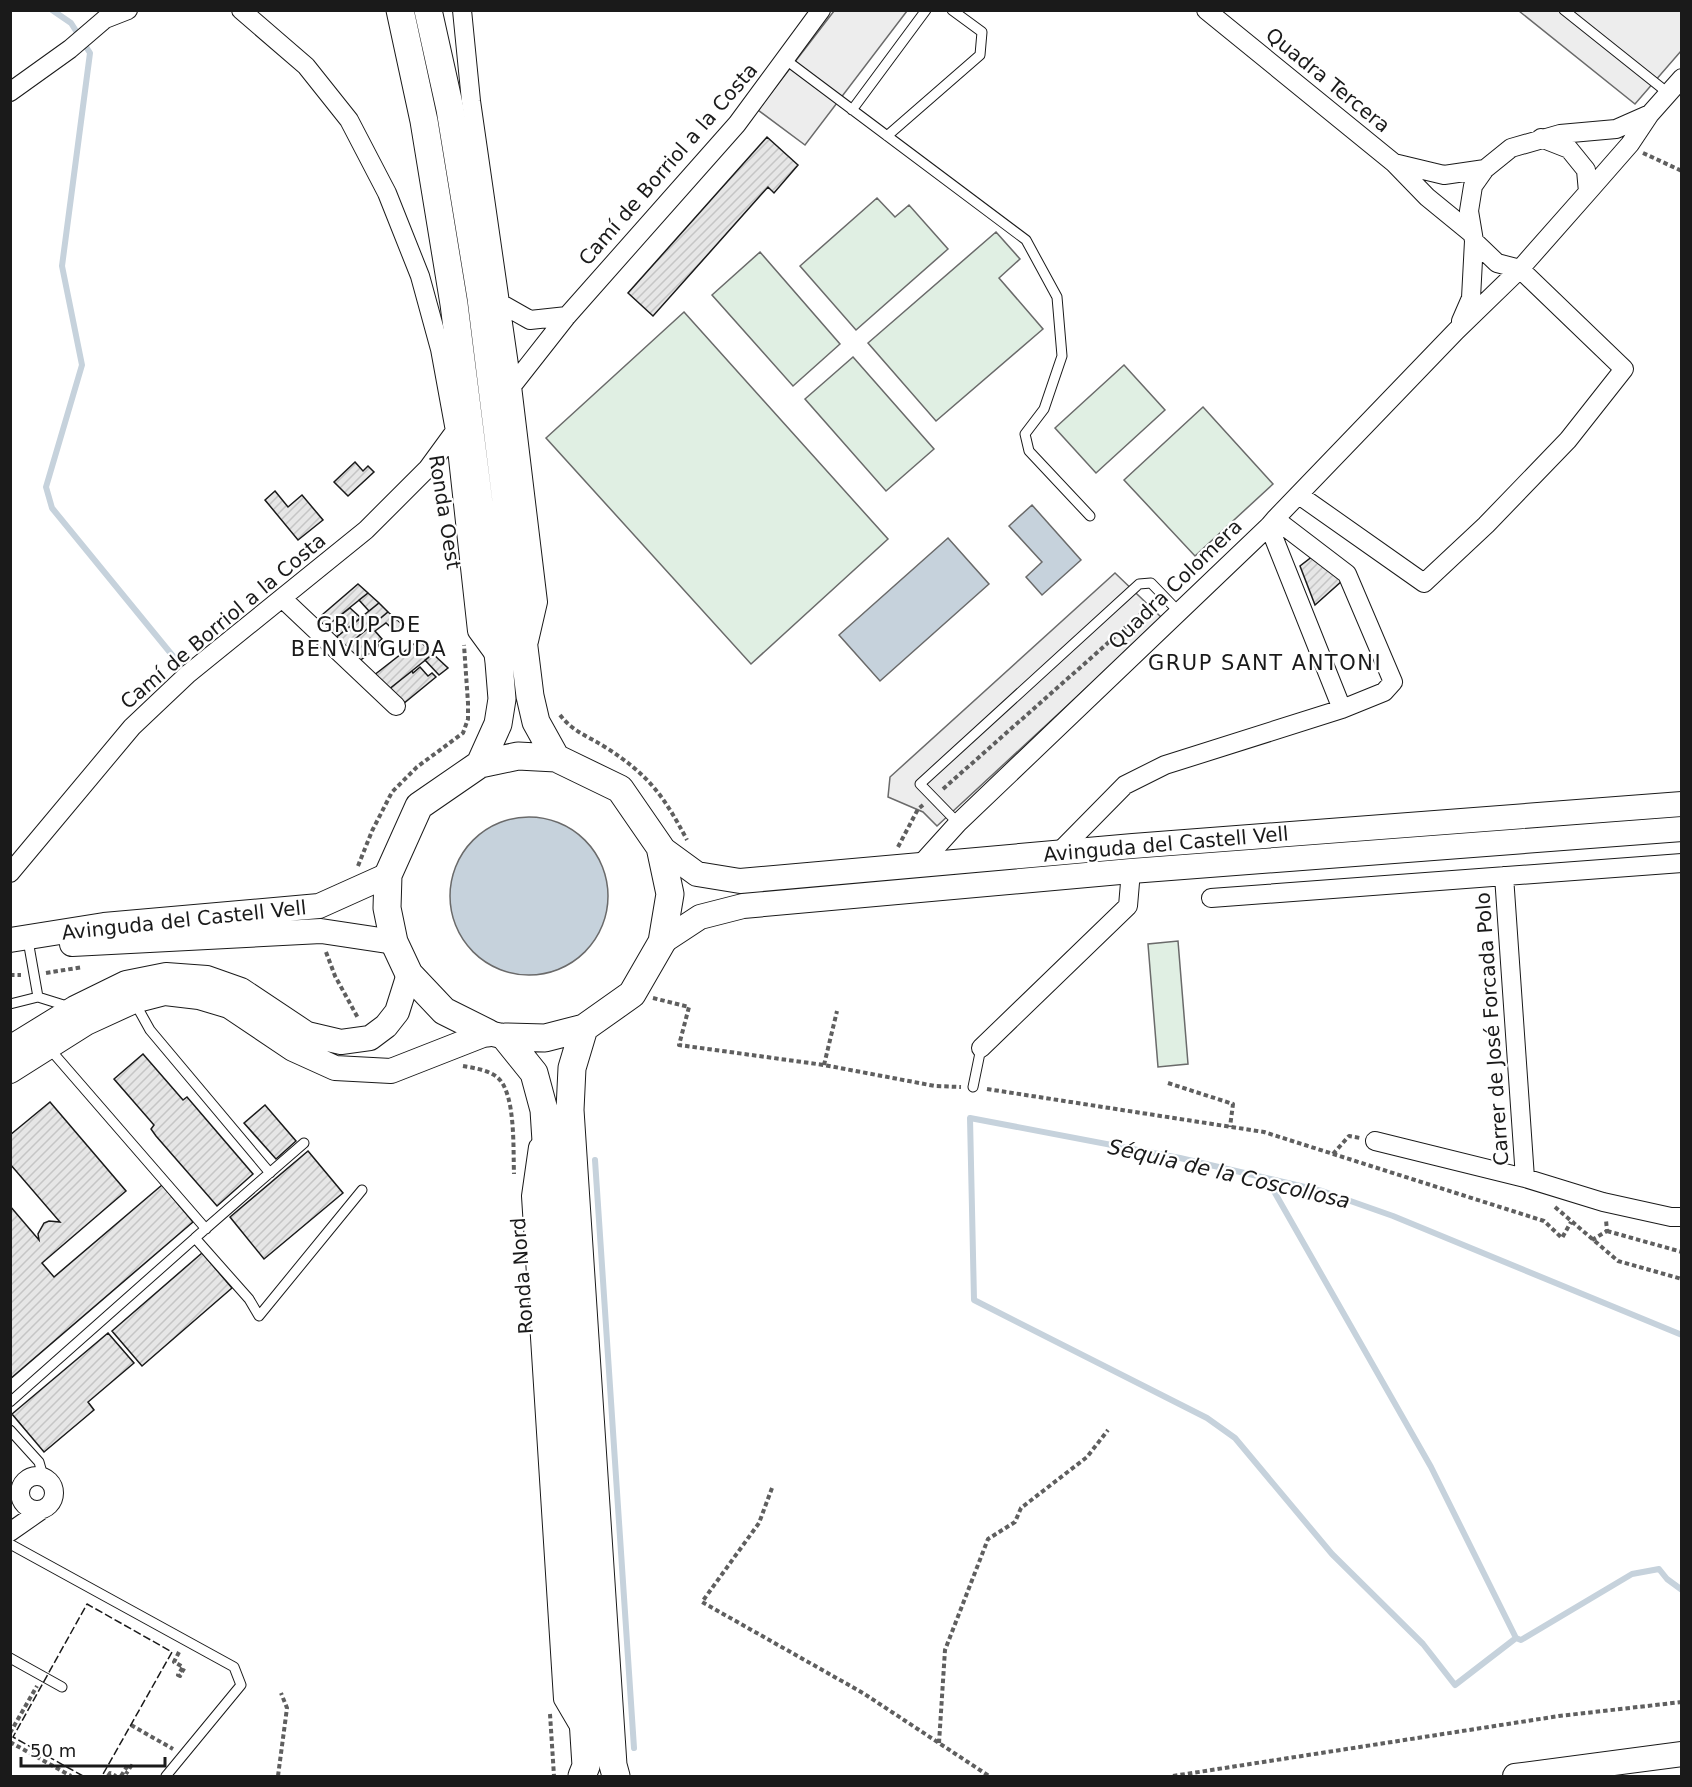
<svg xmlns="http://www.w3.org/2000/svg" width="1692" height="1787" font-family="'DejaVu Sans',sans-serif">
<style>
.pitch{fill:#e0efe3;stroke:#6a6a6a;stroke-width:1.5}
.parking{fill:#ededed;stroke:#6a6a6a;stroke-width:1.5}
.water{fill:#c6d2dc;stroke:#6a6a6a;stroke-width:1.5}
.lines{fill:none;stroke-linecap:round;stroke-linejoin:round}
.stream{stroke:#c6d2dc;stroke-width:6}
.building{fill:url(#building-hatch);stroke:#1a1a1a;stroke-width:1.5}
.lane-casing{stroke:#1a1a1a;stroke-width:11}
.street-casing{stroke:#1a1a1a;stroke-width:20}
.secondary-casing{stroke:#1a1a1a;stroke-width:26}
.primary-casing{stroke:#1a1a1a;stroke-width:29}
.path{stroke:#5f5f5f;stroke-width:4;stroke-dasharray:4.5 3;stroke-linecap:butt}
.lane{stroke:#fff;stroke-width:9}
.street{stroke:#fff;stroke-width:18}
.secondary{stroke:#fff;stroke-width:24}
.primary{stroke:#fff;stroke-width:27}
.fence{stroke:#1a1a1a;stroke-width:1.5;stroke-dasharray:8 3;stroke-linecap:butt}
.labels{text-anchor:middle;stroke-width:4.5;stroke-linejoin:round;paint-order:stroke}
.street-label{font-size:20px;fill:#1a1a1a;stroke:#fff}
.neighbourhood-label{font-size:21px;letter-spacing:1.5px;fill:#1a1a1a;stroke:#fff}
.water-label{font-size:21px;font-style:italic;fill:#1a1a1a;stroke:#fff}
</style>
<defs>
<pattern id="building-hatch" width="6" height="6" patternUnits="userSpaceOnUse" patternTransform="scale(1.5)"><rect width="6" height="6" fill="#e6e6e6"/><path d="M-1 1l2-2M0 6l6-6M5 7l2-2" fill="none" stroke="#c5c5c5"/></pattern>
</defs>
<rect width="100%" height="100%" fill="#fff"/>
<path class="pitch" d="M 877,198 L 895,217 L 909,205 L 948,249 L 856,330 L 800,266 Z
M 996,232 L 1020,259 L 999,278 L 1043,329 L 936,421 L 868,343 Z
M 760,252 L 840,344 L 793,386 L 712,295 Z
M 684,312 L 888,539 L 751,664 L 546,438 Z
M 853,357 L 934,449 L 886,491 L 805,399 Z
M 1124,365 L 1165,410 L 1096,473 L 1055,428 Z
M 1203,407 L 1273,484 L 1195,556 L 1124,480 Z
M 1178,941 L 1188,1064 L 1158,1067 L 1148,944 Z"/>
<path class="parking" d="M 834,11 L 907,11 L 805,145 L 758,110 Z
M 1519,11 L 1681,11 L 1681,51 L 1635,104 Z
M 1115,573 L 1162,618 L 937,826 L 923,812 L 888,797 L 890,777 Z"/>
<path class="water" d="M 1032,505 L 1081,560 L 1042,595 L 1026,577 L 1042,562 L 1009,526 Z
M 948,538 L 989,584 L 880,681 L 839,635 Z
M450 896a79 79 0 1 1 158 0a79 79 0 1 1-158 0Z"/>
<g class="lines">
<path class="stream" d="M 52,10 L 71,23 L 90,53 L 62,266 L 82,365 L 46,487 L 52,508 L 186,672
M 595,1160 L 634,1748
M 1271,1181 L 1271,1186 L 1431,1467 L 1516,1638
M 1682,1335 L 1393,1216 L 1322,1191 L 1180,1158 L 970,1118 L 974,1300 L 1207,1418 L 1235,1438 L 1332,1554 L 1423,1644 L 1455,1685 L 1516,1638 L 1521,1640 L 1632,1574 L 1659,1569 L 1667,1579 L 1682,1590"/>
</g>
<path class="building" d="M 767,137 L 798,165 L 774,193 L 768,187 L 653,316 L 628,293 Z
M 355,462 L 363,471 L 368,466 L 374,472 L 348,496 L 334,482 Z
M 275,491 L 288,507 L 302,495 L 323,520 L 298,540 L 265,500 Z
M 1313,556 L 1343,580 L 1315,605 L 1300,566 Z
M 358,584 L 368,593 L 323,629 L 315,621 Z
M 368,593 L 379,603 L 369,611 L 359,600 Z
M 379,603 L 388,612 L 344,648 L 334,639 Z
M 350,608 L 361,618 L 334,639 L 323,629 Z
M 388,612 L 404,626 L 396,632 L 386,623 L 375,631 L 382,639 L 377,643 L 379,646 L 358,662 L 344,648 Z
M 419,640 L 433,654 L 388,690 L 373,676 Z
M 433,654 L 448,668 L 439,675 L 425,660 Z
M 420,667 L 428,676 L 432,673 L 436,677 L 403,704 L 388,690 L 412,671 L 413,673 Z
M 143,1054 L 183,1100 L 187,1097 L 253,1174 L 217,1206 L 156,1136 L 151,1129 L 154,1125 L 114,1079 Z
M 50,1102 L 126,1191 L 42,1263 L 54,1277 L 162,1185 L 193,1222 L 10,1379 L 10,1206 L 39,1240 L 38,1234 L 44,1223 L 49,1221 L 60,1222 L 10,1164 L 10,1135 Z
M 265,1105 L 296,1141 L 276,1159 L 244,1123 Z
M 308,1151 L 343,1193 L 264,1259 L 230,1217 Z
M 202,1253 L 232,1288 L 142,1366 L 112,1331 Z
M 108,1333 L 134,1363 L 88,1402 L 94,1410 L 44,1452 L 12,1414 Z"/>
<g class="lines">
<defs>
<path id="lane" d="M 1564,10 L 1668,93
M 786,60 L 1026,240 L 1057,297 L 1062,356 L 1044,409 L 1025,434 L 1029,451 L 1090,516
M 852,110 L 926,10
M 887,136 L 980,55 L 982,32 L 952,10
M 958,823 L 920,784 L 1139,584 L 1151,583 L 1179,612
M 29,946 L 38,997
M 135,1003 L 150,1030 L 270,1173
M 10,1004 L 38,997 L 70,1007
M 48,1047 L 206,1229
M 973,1087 L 981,1048
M 195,1238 L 304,1143
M 10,1402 L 195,1238 L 249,1299 L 259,1316 L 362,1190
M 10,1430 L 39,1462 L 43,1476
M 10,1495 L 19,1491
M 10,1544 L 234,1667 L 241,1685 L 166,1776
M 10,1658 L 62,1687"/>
<path id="street" d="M 241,10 L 306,66 L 349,120 L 387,193 L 420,276 L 440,349 L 455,431 L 477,631 L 496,657
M 462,10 L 471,101 L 512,386 L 538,602 L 529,641
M 1206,10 L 1394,163 L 1427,197 L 1471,233
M 10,92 L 70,49 L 105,19 L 128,10
M 1394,163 L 1444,175 L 1485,169
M 1588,192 L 1630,144 L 1650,114 L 1682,78
M 1474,241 L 1497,263 L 1520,269 L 1588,192 L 1586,170 L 1569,149 L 1541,138
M 500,303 L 530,320 L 567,316
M 1461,321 L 1471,298 L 1474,241 L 1469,211 L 1473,186 L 1485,169 L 1511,148 L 1560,134 L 1616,129 L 1650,114
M 512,386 L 567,316 L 737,124 L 821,10
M 1269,526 L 1342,709
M 283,599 L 396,706
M 1059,852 L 1125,785 L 1165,765 L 1342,709 L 1384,692 L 1393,682 L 1347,574 L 1275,519
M 920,865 L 958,823 L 1269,526 L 1275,519 L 1456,331 L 1520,269 L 1624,369 L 1568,440 L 1486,525 L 1424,583 L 1299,495
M 10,873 L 132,727 L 188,674 L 366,530 L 428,468 L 455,431
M 1504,876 L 1525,1178
M 1211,898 L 1682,863
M 981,1048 L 1128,906 L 1131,871
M 1375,1141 L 1525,1178 L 1603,1202 L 1671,1217 L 1682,1217
M 538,1147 L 531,1196 L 563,1699 L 580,1728
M20 1493a17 17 0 1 1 34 0a17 17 0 1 1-34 0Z
M 10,1532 L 40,1511"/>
<path id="secondary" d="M 660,847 L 697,874 L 740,881 L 1133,846 L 1682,804
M 10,940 L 104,925 L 319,906 L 388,875
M 662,942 L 700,917 L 743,906 L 1131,871 L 1682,829
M 72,944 L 321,931 L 394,942
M 10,1048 L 75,1008 L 126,983 L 166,975 L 207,978 L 241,990 L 307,1034 L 341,1042 L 370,1038 L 386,1026 L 397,1012 L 409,974
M 10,1071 L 86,1023 L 134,1001 L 165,993 L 199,997 L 229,1006 L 293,1049 L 335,1068 L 391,1071 L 488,1033 L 502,1036
M 1515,1776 L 1682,1754"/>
<path id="primary" d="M 400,10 L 424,121 L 454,304 L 499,662 L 502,699 L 498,724 L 480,764
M 428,10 L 450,109 L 481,298 L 530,696 L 536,722 L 556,758
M 584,1028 L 572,1068 L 570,1110 L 613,1765 L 616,1776
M 488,1033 L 444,1011 L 409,974 L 394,942 L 387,908 L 388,875 L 419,806 L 480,764 L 518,756 L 556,758 L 620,789 L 660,847 L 670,894 L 662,942 L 632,994 L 584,1028 L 545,1038 L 505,1037
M 505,1037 L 534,1073 L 544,1110 L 586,1766 L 582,1776"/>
</defs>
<use href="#lane" class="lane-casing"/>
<use href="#street" class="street-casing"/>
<use href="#secondary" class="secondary-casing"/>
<use href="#primary" class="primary-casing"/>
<path class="path" d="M 1643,153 L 1682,171
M 560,715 C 573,732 588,736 605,747 C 648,774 664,796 687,840
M 943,789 L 1153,603
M 898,847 L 918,809 L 923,805
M 358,866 L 372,831 L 392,792 L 417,767 L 463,733 L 468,719 L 468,703 L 464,645
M 326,952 L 335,976 L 358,1018
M 46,973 L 83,967
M 10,975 L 21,975
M 653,998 L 689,1007 L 679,1045 L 824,1065 L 935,1086 L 961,1087
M 824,1065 L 837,1011
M 463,1066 C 474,1068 489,1070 498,1078 C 516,1094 513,1151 514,1174
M 1168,1083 L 1233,1104 L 1230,1127
M 987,1089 L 1264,1132 L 1544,1221 L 1562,1238 L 1571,1222
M 1333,1154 L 1349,1136 L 1360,1138
M 1555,1207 L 1618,1261 L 1682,1279
M 1607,1231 L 1682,1252
M 1592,1240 L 1607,1231 L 1606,1220
M 772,1488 L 759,1523 L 702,1602 L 863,1693 L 989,1776
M 179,1652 L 174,1662 L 183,1667 L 178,1675 L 180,1676 L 183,1670 L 186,1672
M 550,1714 L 554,1776
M 131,1725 L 173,1749
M 10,1733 L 37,1686
M 10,1742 L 71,1776
M 939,1743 L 945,1650 L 988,1539 L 1015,1522 L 1021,1508 L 1087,1457 L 1108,1430
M 108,1776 L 110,1773 L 116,1776
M 121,1776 L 128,1765 L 131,1766 L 126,1774
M 278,1776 L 287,1708 L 281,1693
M 1173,1776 L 1559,1716 L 1682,1702"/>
<use href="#lane" class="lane"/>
<use href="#street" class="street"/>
<use href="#secondary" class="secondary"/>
<use href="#primary" class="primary"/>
<path class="fence" d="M 83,1776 L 13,1737 L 87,1604 L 172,1652 L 102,1776"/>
</g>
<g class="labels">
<g class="street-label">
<text transform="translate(1328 80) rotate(39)" y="7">Quadra Tercera</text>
<text transform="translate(668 164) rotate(-49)" y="7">Camí de Borriol a la Costa</text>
<text transform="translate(445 512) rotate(81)" y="7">Ronda Oest</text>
<text transform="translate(1175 584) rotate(-44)" y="7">Quadra Colomera</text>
<text transform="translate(223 621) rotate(-40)" y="7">Camí de Borriol a la Costa</text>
<text transform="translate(1166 844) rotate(-5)" y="7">Avinguda del Castell Vell</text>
<text transform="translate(184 920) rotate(-6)" y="7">Avinguda del Castell Vell</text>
<text transform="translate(1492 1029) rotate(-94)" y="7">Carrer de José Forcada Polo</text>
<text transform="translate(522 1276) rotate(-94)" y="7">Ronda Nord</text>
</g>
<g class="neighbourhood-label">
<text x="369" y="632">GRUP DE<tspan x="369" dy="24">BENVINGUDA</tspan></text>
<text x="1265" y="670">GRUP SANT ANTONI</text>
</g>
<g class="water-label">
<text transform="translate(1229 1174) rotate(13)" y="7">Séquia de la Coscollosa</text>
</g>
</g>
<rect width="1692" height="1787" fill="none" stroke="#1a1a1a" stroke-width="24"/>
<path d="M21 1757v9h144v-9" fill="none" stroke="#1a1a1a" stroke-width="3"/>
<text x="30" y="1757" font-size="18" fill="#1a1a1a" stroke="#ffffff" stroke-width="4.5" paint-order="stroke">50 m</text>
</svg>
